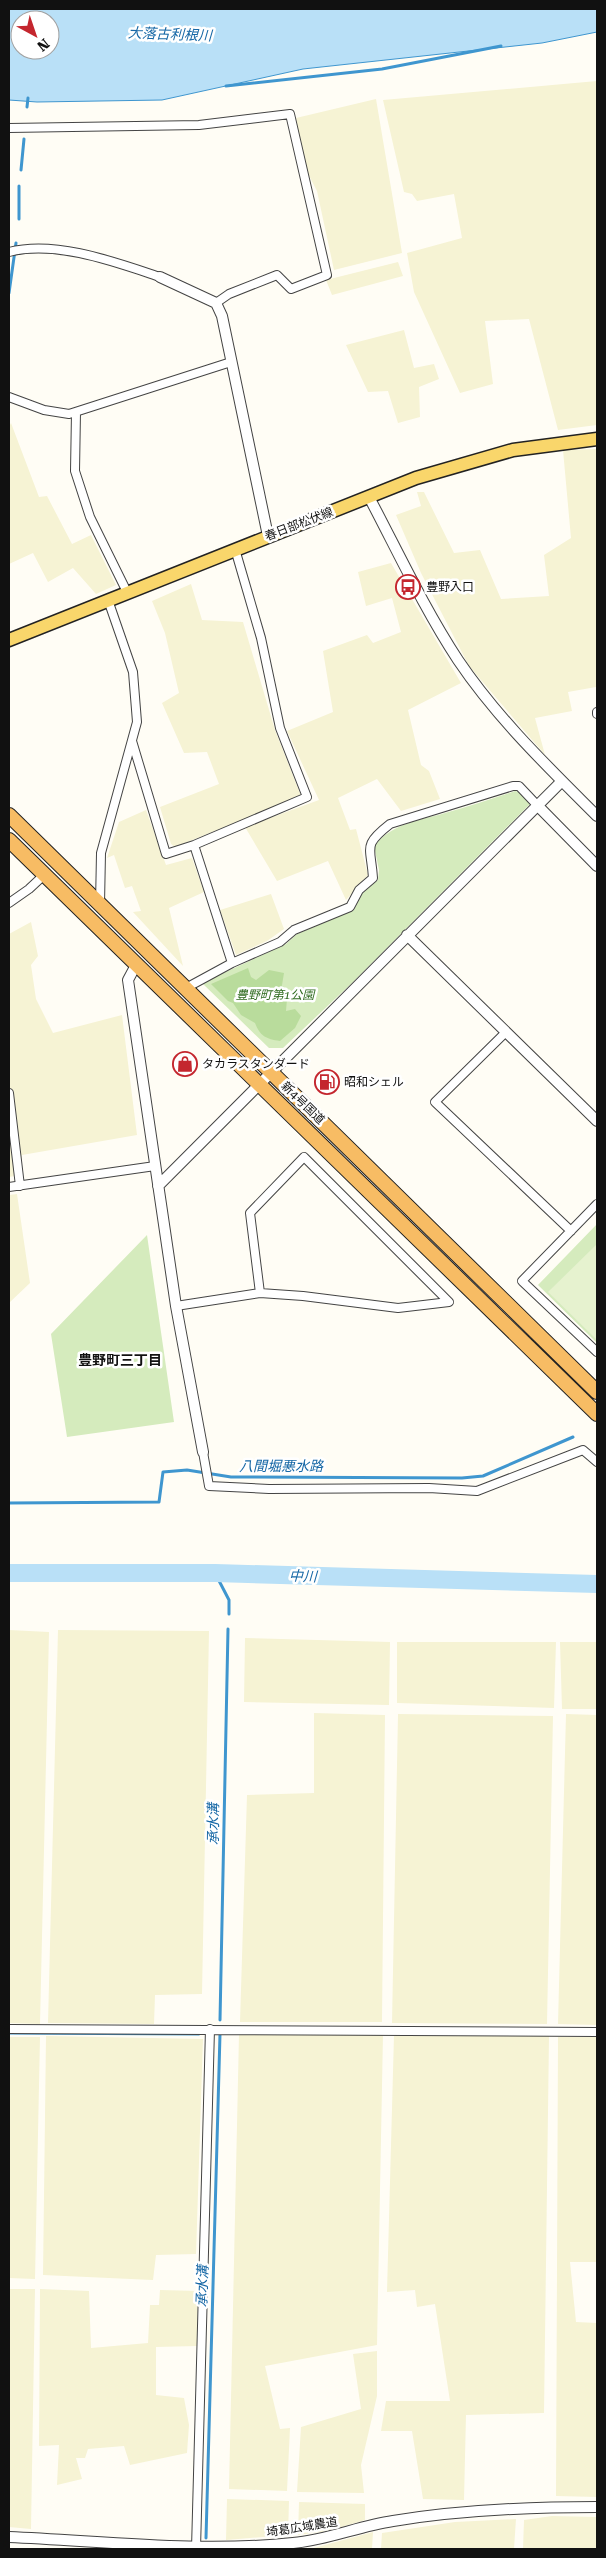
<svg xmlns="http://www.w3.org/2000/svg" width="606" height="2558" font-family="'Roboto Serif','Noto Sans JP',serif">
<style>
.farmland{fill:#f6f3d4}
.green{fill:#d5ebbd}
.forest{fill:#b9dc9c}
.pitch{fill:#e6f2cf}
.water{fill:#b9e0f7;stroke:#3f96cf;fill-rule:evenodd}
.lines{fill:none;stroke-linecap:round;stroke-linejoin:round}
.stream{stroke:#3f96cf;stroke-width:3}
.river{stroke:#b9e0f7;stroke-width:18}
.minor-casing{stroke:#444;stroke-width:10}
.tertiary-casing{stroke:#444;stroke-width:12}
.primary-casing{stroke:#222;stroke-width:15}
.trunk-casing{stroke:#222;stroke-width:16}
.minor{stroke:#fff;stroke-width:8}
.tertiary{stroke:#fff;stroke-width:10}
.primary{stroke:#f9d66b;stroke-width:12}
.trunk{stroke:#f7bc64;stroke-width:14}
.labels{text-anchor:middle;stroke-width:5;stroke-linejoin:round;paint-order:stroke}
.street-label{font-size:12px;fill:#111;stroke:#fff}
.poi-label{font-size:12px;fill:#111;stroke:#fff;text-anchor:start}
.park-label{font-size:12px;font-style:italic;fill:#2f6b1f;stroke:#fff}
.water-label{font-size:14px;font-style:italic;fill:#1768a6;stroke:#fff}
.neighbourhood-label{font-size:14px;font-weight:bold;fill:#111;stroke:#fff}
</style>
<rect width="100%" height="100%" fill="#fffdf5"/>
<path class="farmland" d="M 597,81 L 597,425 L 558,430 L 529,319 L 485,321 L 493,384 L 460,393 L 414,292 L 407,253 L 462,238 L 454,194 L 417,201 L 412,194 L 404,192 L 383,100 Z
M 376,99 L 402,253 L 334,270 L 317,191 L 304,166 L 296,118 Z
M 398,262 L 403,276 L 332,295 L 326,280 Z
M 404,330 L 414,368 L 434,364 L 439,379 L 419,387 L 420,417 L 398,423 L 388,391 L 368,392 L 346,345 Z
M 11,423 L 39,497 L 47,496 L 72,544 L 91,535 L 116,585 L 96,594 L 73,568 L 48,582 L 33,553 L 9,564 L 9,427 Z
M 597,449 L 597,690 L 596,687 L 568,692 L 572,711 L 535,718 L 545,755 L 469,666 L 421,573 L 396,515 L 421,506 L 417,492 L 424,492 L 454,553 L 480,550 L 501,599 L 549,596 L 544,555 L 571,538 L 563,450 Z
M 391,563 L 461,683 L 408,710 L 421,765 L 429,771 L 440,799 L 401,811 L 377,779 L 338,798 L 350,830 L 356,829 L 368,875 L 346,900 L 328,861 L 277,881 L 245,827 L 319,800 L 287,731 L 333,712 L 323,651 L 367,635 L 373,643 L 401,632 L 392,598 L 366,606 L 358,572 Z
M 191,584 L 202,620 L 243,622 L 275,730 L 301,796 L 175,847 L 171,844 L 160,807 L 219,784 L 207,752 L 184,753 L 162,703 L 179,693 L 165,633 L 152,601 Z
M 146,810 L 166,865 L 192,858 L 204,892 L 169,908 L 183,966 L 133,912 L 141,911 L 132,886 L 125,888 L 114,855 L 107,858 L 119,822 Z
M 271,894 L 284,929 L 267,941 L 236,955 L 220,910 Z
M 31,922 L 38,956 L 31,965 L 36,999 L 53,1033 L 122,1015 L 137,1135 L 22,1155 L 20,1175 L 9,1177 L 9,934 Z
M 17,1194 L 30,1283 L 9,1303 L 9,1195 Z
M 9,1630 L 49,1632 L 40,2024 L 9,2023 Z
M 58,1630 L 209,1631 L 202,1994 L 155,1995 L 154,2024 L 48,2023 Z
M 245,1638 L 390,1642 L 389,1705 L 244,1702 Z
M 397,1642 L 556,1642 L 554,1708 L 397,1703 Z
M 560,1642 L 597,1642 L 597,1709 L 562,1709 Z
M 314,1713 L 385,1715 L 382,2022 L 240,2022 L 247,1795 L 314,1793 Z
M 398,1714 L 553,1716 L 547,2024 L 392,2023 Z
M 566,1714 L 597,1715 L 597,2025 L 558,2024 Z
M 239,2034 L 383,2034 L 377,2345 L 265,2366 L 280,2429 L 290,2428 L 287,2491 L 229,2489 Z
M 394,2035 L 549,2036 L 544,2413 L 466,2415 L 464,2500 L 423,2499 L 412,2431 L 381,2431 L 386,2401 L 450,2401 L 435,2304 L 417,2307 L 415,2290 L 387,2292 Z
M 46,2036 L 203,2039 L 196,2254 L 156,2255 L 153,2280 L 43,2275 Z
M 9,2037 L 40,2037 L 35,2279 L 9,2278 Z
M 558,2037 L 597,2037 L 597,2262 L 570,2262 L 576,2322 L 597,2323 L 597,2497 L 556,2496 Z
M 9,2289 L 35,2289 L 31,2529 L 9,2527 Z
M 40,2289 L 89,2291 L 91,2348 L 148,2343 L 150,2305 L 159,2305 L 160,2290 L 198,2291 L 197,2346 L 156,2347 L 156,2395 L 184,2398 L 189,2425 L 187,2453 L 130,2465 L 124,2446 L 88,2449 L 85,2458 L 76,2458 L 82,2479 L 57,2485 L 59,2445 L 39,2446 Z
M 377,2351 L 377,2396 L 361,2465 L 364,2493 L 297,2492 L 301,2427 L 361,2409 L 353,2354 Z
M 227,2499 L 289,2501 L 288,2535 L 226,2540 Z
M 299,2502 L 365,2504 L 365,2520 L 328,2531 L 298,2535 Z
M 552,2516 L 597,2517 L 597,2549 L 523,2549 L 524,2520 Z
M 516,2519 L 514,2549 L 381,2549 L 382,2533 L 455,2522 Z
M 373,2532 L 372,2549 L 310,2549 Z"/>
<path class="green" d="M 515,791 L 520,792 L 531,803 L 353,982 L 283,1048 L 269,1048 L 202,983 L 286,944 L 297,934 L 354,910 L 362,893 L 378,880 L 379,870 L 374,846 C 393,823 418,821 445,813 C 469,806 492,799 515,791 Z
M 597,1224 L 597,1343 L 538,1285 Z
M 147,1235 L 174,1422 L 67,1437 L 51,1334 Z"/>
<path class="forest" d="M 248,968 L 251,977 L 256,980 L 269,970 L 284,973 L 281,991 L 287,999 L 286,1011 L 295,1009 L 301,1016 L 295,1028 L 280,1041 C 266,1039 260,1036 255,1023 L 241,1015 L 233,1003 L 228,1001 L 211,984 Z"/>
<path class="pitch" d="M 597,1244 L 597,1340 L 548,1292 Z"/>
<path class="water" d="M 9,9 L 597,9 L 597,32 L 542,43 L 303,69 L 162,100 L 37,102 L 9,100 ZM 20,20 L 50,20 L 50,50 L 20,50 Z"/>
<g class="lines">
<path class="stream" d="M 226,86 L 382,69 L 501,46
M 27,107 L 28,98
M 21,170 L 24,139
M 19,186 L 19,219
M 9,293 L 16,243
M 9,1503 L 159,1502 L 163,1472 L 187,1470 L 231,1477 L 462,1478 L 483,1476 L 573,1437
M 215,1573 L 229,1600 L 229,1614
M 220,2020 L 228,1629
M 9,2033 L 199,2034
M 206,2538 L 220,2034"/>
<path class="river" d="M 9,1573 L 215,1573 L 597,1584"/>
<defs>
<path id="minor" d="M 9,128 L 199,125 L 290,114 L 327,275 L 291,289 L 277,275 L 229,294 L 216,303
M 9,252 C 56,240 115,262 160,277
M 9,397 L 44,410 L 69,414 L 231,362
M 76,412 L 75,471 L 90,517 L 127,592
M 597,712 L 597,714
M 132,741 L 166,854 L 194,845 L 307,797 L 280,728 L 261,638 L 235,549
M 194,845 L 232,963
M 9,903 L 29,889 L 44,875
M 100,904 L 101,853 L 137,722 L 133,672 L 108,600
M 186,988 L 232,963 L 280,942 L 294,930 L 350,907 L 359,890 L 373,878 C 371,846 362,846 390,824 L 513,786 L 519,786 L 537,805
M 506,1032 L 435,1102 L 571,1231
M 9,1093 L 20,1186
M 304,1157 L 449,1302 L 398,1308 L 303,1296 L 260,1293 L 250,1213 Z
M 9,1187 L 155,1166
M 597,1204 L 522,1281 L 597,1352
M 176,1306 L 260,1293
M 203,1452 L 209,1486 L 269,1489 L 429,1488 L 477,1491 L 583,1450 L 597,1462
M 9,2029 L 597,2032
M 196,2549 L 210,2029"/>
<path id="tertiary" d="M 160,277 L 216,303 L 222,316 L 268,536
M 369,497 C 398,552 424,608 458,660 C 497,718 548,767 597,816
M 537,805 L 597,866
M 407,935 L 597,1121
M 136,965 L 128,980 L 176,1306 L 203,1452
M 158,1186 L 562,781
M 9,2537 C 103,2541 199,2553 293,2543 C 327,2540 359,2526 393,2521 C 460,2510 529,2507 597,2507"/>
<path id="primary" d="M 9,640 L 416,478 L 513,450 L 597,439"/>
<path id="trunk" d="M 9,815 L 597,1392
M 9,840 L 597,1414"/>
</defs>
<use href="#minor" class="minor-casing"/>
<use href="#tertiary" class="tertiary-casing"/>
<use href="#primary" class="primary-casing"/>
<use href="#trunk" class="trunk-casing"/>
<use href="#minor" class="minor"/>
<use href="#tertiary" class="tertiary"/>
<use href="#primary" class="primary"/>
<use href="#trunk" class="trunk"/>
</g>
<defs>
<symbol id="bus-ring" viewBox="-11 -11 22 22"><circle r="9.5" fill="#fff" stroke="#c4262e" stroke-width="1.5"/><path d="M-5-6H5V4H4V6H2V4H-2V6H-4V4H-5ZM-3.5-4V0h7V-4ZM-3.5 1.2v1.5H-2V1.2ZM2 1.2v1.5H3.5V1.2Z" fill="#c4262e"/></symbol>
<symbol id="shop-ring" viewBox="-11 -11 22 22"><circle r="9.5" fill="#fff" stroke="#c4262e" stroke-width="1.5"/><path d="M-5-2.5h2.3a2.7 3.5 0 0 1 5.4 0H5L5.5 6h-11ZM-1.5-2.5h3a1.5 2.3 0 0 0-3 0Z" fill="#c4262e"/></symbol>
<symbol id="fuel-ring" viewBox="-11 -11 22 22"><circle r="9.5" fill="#fff" stroke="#c4262e" stroke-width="1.5"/><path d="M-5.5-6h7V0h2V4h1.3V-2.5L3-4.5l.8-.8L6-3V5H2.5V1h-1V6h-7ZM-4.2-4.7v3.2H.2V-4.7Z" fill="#c4262e"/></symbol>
</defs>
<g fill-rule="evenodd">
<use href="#bus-ring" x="394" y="573" width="28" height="28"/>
<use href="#shop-ring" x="171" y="1050" width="28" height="28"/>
<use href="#fuel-ring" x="313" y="1068" width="28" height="28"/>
</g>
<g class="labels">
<g class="street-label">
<text transform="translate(299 524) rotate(-21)" y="4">春日部松伏線</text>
<text transform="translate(303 1103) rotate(44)" y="4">新4号国道</text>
<text transform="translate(302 2527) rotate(-9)" y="4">埼葛広域農道</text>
</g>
<g class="poi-label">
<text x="426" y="591">豊野入口</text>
<text x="202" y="1068">タカラスタンダード</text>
<text x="344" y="1086">昭和シェル</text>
</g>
<g class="park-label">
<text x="275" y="999">豊野町第1公園</text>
</g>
<g class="water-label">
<text transform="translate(170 34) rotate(2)" y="5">大落古利根川</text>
<text x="281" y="1471">八間堀悪水路</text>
<text transform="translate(303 1576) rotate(2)" y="5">中川</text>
<text transform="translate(213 1824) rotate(-89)" y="5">承水溝</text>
<text transform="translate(202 2286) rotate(-88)" y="5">承水溝</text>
</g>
<g class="neighbourhood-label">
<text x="120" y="1365">豊野町三丁目</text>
</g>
</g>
<rect width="606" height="2558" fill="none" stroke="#111111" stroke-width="20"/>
<g transform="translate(35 35) rotate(140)"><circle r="24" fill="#ffffff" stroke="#a0a0a0"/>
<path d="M0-4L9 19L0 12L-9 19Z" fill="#c4262e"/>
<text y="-8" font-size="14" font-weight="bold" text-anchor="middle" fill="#111111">N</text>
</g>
</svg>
